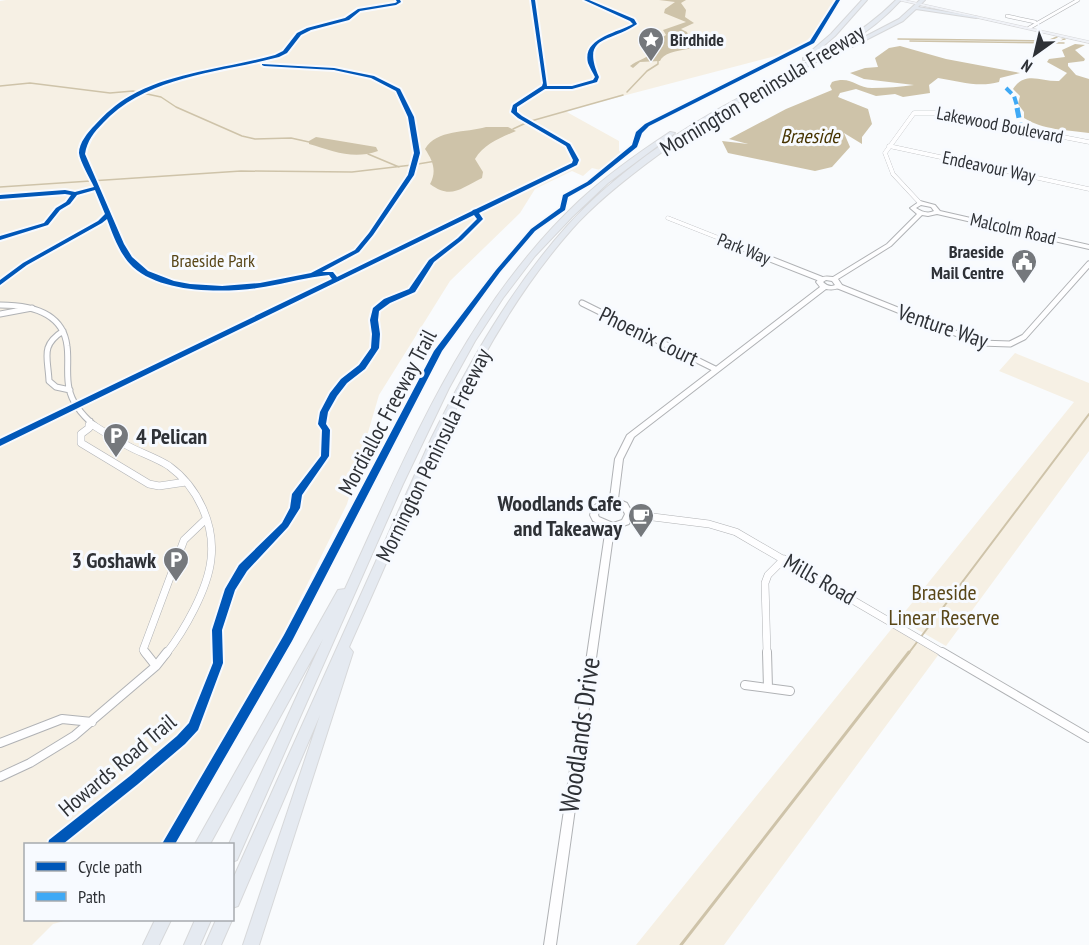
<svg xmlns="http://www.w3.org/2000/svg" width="1089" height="945" font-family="'PT Sans Narrow',sans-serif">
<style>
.green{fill:#f6f0e4}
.water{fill:#cec3a9}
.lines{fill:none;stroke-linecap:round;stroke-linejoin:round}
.stream-far2{stroke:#cec3a9;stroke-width:1.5}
.stream-far1{stroke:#cec3a9;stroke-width:2}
.stream{stroke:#cec3a9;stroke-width:3}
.street-far4-casing{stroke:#b0b2b5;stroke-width:4}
.street-far3-casing{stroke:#b0b2b5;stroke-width:4.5}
.street-far2-casing{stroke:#b0b2b5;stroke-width:7}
.street-far1-casing{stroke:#b0b2b5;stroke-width:8}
.street-casing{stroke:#b0b2b5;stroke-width:10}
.secondary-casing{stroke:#b0b2b5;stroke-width:2}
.primary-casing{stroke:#d7d8da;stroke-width:1}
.highway-casing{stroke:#d7d8da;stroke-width:2}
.street-far4{stroke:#fefeff;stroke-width:3}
.street-far3{stroke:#fefeff;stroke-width:4}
.street-far2{stroke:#fefeff;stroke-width:5}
.street-far1{stroke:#fefeff;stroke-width:7}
.street{stroke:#fefeff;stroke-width:8}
.secondary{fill:#fefeff;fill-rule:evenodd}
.primary{fill:#f0f2f7;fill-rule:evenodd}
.highway{fill:#e5eaf1;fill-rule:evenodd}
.quiet-far1{stroke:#3fa9f5;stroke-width:4;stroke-dasharray:8 4;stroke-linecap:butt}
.quiet{stroke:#3fa9f5;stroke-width:5;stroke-dasharray:10 5;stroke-linecap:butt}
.cycleway-casing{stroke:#f7faff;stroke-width:4}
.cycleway{fill:#0057b8;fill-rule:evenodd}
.labels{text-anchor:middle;stroke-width:6;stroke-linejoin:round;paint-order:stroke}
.far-poi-label{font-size:18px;font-weight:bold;fill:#2e3136;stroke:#f7faff;text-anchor:start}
.far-street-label{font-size:18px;fill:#2e3136;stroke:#f7faff}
.far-park-label{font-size:18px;fill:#594617;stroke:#f7faff}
.far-water-label{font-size:20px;font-style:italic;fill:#473401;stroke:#f7faff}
.street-label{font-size:22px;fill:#2e3136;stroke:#f7faff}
.poi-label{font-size:22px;font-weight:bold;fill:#2e3136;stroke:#f7faff;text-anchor:end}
.park-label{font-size:22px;fill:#594617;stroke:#f7faff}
.near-street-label{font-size:27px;fill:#2e3136;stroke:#f7faff}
</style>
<rect width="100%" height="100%" fill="#f9fbfd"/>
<path class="green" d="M 6,0 L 837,0 L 816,32 L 795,51 L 565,111 L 619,141 L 619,151 L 624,154 L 609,163 L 607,168 L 600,170 L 592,168 L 583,176 L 572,171 L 535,189 L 520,213 L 450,281 L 379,395 L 347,504 L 259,682 L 161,844 L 26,844 L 26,920 L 68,920 L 53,924 L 32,945 L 0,945 L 0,1 Z
M 1015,353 L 1089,383 L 1089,451 L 946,646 L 899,619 L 1074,402 L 999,371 Z
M 893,627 L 939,654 L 724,945 L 636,945 Z"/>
<path class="water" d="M 659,0 L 686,0 L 681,3 L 686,10 L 685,17 L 694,23 L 681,29 L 687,32 L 689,38 L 696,43 L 705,36 L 724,38 L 726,41 C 712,50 666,46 660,61 L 640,62 L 633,68 L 630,66 C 637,60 647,59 653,51 L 648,46 L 666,35 L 663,30 L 686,22 L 664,13 L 665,9 L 675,2 Z
M 1075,44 L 1085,45 L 1075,50 L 1085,59 L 1084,61 L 1068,63 L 1068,66 L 1076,75 L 1089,79 L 1089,133 C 1067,130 1043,130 1024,118 L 1024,112 L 1018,104 L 1020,96 L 1013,89 C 1025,70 1042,82 1059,81 L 1067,73 L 1047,62 L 1049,59 L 1065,57 L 1062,50 Z
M 900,46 L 946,59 L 1020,73 L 1000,78 L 999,82 C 978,88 959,81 938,78 L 929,85 L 930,93 L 903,97 L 895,94 L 876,96 L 856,89 L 840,93 L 838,97 L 868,109 L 872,124 L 862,137 L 862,144 L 844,133 L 850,147 L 832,167 L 815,171 L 728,153 L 722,141 L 748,144 L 729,139 L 786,109 L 832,90 L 830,86 L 832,82 C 851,75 856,88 872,88 C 887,88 900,87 914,85 L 864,79 L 850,73 L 865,68 L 878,67 L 875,58 L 889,48 Z
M 486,127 L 508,127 L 516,131 C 500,138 484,144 475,159 L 483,172 L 482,178 C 461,188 451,200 430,184 C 437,171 433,161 425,149 C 437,129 466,133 486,127 Z
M 316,137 L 376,147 L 378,151 C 353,160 333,151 309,144 L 309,141 Z"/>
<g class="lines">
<path class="stream-far2" d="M 898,39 L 1048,41
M 1050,40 L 1057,37
M 910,41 L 1064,43
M 1052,41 L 1065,39
M 0,86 L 30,83 L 110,93 L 133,91 L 161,97 L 176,107 L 242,136 L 255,139 L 291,138 L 309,142
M 627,92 L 647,71 L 658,64 L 658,61
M 531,121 L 623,95
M 513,129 L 528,122
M 368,154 L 399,167
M 418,164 L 436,161
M 0,187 L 241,171 L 352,172 L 412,165"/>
<path class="stream-far1" d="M 908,654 L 1089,414"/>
<path class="stream" d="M 681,945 L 909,652"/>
<defs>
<path id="street-far4" d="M 1007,16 L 1035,22
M 1029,28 L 1078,0"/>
<path id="street-far3" d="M 889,146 L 1089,189
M 920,203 L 893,174 L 885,153 L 914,113 L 939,113 L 1089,142
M 668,218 L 744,248"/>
<path id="street-far2" d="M 740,247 L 821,279
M 838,286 L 980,343 L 1010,344 L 1024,337 L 1089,264
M 582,303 L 715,369
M 0,305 C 30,305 63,312 67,346 C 69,360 66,375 69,388 C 72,404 83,416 95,426
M 0,314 L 32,308
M 63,331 C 40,346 48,357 49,381 L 56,387 L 70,390
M 89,426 L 90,421"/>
<path id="street-far1" d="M 89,425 L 89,428 L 81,434 L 81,443 L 149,484 L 159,486 L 186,482
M 93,425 C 107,434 121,443 136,450 C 147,455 160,460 169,466 C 198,487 215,525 211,559 C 208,589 184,631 166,654
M 629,514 L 709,524 L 736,532 L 945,654
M 146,654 L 143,650 L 184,540 L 206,519
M 767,654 L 765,583 L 768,575 L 784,559"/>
<path id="street" d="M 145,652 L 156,666
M 767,652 L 768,688
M 942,652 L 1089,738
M 745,685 L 790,691
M 0,743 L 62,719 L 92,722
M 0,777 L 30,763 L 74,736 L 156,666 L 167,652"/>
<path id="secondary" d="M 920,201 L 935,205 L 940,211 L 1089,245 L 1089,249 L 937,214 L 928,216 L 922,215 L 891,246 L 838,279 L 842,285 C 838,290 832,290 826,289 L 634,437 L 623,459 L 618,499 L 627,503 L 633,514 L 629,524 L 614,529 L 556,945 L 544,945 L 606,527 L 593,521 L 590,515 L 593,506 L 605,499 L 610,498 L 615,459 L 627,435 L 820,287 L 816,282 C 821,276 825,276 833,277 L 887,244 L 917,214 L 910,208 ZM 921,205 L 931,207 L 934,211 C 928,214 922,212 916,208 ZM 826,280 L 832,281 L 835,285 C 831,287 827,286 823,282 ZM 609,504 C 617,504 622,507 625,514 L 622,520 L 613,523 L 599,517 L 598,515 L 600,510 Z"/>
<path id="primary" d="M 897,0 L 905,0 L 1089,41 L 1089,43 Z"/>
<path id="highway" d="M 862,0 L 867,0 L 835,36 L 807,60 L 803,60 L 803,58 L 831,34 Z
M 896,0 L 901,0 C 863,42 811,65 761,90 C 725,109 690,130 658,155 C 628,177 597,201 572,229 C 498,313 450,417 405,519 C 387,562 368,604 349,647 L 353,652 L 259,945 L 243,945 L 320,715 L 238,906 L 232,908 L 232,881 L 431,439 C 469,363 511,288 568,225 C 608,181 663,141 715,111 C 777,75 845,51 896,0 Z
M 920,0 L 925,0 L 918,7 L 978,17 L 976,18 L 916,9 L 903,21 L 852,47 L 847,46 L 899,19 Z
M 670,132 L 675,133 L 608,183 L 572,217 L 535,256 L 503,298 L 475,341 L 449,388 L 403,484 L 237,860 L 232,862 L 232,844 L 229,844 L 323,639 L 210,844 L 195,844 L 338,590 L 345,589 C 408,451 466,307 579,201 C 607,175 638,153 670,132 Z
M 155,920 L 171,920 L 159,945 L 143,945 Z
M 195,920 L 211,920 L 200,945 L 184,945 Z
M 216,920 L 232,920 L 221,945 L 205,945 Z"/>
</defs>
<use href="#street-far4" class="street-far4-casing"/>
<use href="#street-far3" class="street-far3-casing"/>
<use href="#street-far2" class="street-far2-casing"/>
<use href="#street-far1" class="street-far1-casing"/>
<use href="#street" class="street-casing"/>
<use href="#secondary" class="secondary-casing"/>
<use href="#primary" class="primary-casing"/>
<use href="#highway" class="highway-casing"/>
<use href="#street-far4" class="street-far4"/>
<use href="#street-far3" class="street-far3"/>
<use href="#street-far2" class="street-far2"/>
<use href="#street-far1" class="street-far1"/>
<use href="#street" class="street"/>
<use href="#secondary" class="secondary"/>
<use href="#primary" class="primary"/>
<use href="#highway" class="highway"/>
<path class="quiet-far1" d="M 1006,88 L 1014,96 L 1018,109"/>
<path class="quiet" d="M 1017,108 L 1020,123"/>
<defs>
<path id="cycleway" d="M 396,0 L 400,0 L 401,2 L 396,5 L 360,11 L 349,20 L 311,30 L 301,35 L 287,53 L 279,57 C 219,73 148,75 103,123 C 94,132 87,141 85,154 L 124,244 L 132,257 L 148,271 L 174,281 L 190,284 L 222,286 L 260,283 L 311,273 L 355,250 L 369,233 L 408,175 L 414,153 L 408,117 L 396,91 L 371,78 L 334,70 L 264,66 L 262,65 L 262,64 L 334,68 L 374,76 L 400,89 L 414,117 L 420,153 L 414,175 L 373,235 L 359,252 L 322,272 L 333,272 L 337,277 L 472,211 L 473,210 L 476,209 L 572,163 L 573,160 L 566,146 L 518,118 L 511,112 L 513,105 L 542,86 L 543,83 L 531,0 L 535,0 L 547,86 L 572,86 L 593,80 L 595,77 C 593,73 590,68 588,63 C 582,38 617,33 633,24 L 630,21 L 584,0 L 589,0 L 634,19 L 637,24 C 611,43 580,34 599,77 L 597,82 L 572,89 L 545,89 L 517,107 L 517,112 L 522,116 L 570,144 L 579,160 L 577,165 L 479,213 L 483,219 L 462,240 L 434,262 L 415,292 L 390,303 L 379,311 L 378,320 L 380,334 L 379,348 L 365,369 L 347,383 L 337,396 L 328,412 L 326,424 L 330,430 L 329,456 L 302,495 L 300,508 L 288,527 L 247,571 L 235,590 L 222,630 L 223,663 L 198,730 L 185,744 L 138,784 L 63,844 L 48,844 L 49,840 L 130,776 L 177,736 L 189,723 L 213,663 L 212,630 L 225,589 L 239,565 L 282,523 L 290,508 L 292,494 L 321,456 L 322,430 L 318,424 L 320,412 L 330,393 L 341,379 L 359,365 L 371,348 L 372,334 L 370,320 L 373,308 L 384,299 L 409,289 L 429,260 L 458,238 L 477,219 L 474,215 L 0,446 L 0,439 L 332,279 L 329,275 L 321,276 C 299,279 279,285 257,288 C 221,293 162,293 133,267 C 120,255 113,235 107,219 L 102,223 L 27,265 L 0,285 L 0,280 L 23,263 L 98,221 L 105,214 L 95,190 L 77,195 L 70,204 L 60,210 L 48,225 L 0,240 L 0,236 L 44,223 L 56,208 L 66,202 L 71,195 L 65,194 L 0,199 L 0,195 L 65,190 L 75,192 L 94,187 C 90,178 80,162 79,153 C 79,143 88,132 95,125 C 105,114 116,104 130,96 C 172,72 229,68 275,55 L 283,51 L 297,33 L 307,28 L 345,18 L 358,9 L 395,3 L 397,2 Z
M 836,0 L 840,0 L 814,43 L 649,126 L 642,133 L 637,147 L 591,184 L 568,197 L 565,210 L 535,231 L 500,272 L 442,351 L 292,641 L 175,844 L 162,844 L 284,635 L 434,351 L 496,270 L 531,229 L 560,208 L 563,195 L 587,182 L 632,145 L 636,132 L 645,124 L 810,41 Z"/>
</defs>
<use href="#cycleway" class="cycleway-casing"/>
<use href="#cycleway" class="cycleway"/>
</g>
<defs>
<symbol id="sight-pin" viewBox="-11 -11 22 30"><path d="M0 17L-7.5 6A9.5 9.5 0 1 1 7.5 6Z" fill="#75787c" stroke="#f7faff"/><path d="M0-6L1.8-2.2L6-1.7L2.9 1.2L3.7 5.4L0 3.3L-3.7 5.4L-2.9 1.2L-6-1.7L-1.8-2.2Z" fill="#fff"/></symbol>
<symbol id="civic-pin" viewBox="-11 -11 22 30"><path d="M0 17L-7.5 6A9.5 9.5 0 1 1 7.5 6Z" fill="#75787c" stroke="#f7faff"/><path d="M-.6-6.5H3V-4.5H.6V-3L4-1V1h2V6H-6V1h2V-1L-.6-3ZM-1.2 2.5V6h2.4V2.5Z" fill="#fff"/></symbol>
<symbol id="parking-pin" viewBox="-11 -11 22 30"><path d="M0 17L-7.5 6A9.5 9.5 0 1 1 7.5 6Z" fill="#75787c" stroke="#f7faff"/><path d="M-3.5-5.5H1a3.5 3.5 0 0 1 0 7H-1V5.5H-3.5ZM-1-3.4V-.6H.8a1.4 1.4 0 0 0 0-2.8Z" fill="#fff"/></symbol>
<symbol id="cafe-pin" viewBox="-11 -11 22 30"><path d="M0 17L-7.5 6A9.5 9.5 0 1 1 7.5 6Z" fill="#75787c" stroke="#f7faff"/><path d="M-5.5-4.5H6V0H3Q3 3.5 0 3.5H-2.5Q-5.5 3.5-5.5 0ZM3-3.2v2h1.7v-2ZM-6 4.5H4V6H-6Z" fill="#fff"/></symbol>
</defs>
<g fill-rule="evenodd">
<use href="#sight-pin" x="636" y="25" width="30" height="40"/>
<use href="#civic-pin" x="1009" y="247" width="30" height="40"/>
<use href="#parking-pin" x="101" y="421" width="30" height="40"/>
<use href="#cafe-pin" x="626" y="501" width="30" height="40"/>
<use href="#parking-pin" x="161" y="545" width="30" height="40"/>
</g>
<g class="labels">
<g class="far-poi-label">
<text x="670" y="46">Birdhide</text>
<text x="1004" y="258" text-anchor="end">Braeside<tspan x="1004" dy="21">Mail Centre</tspan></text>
</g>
<g class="far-street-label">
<text transform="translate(1000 125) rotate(11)" y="6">Lakewood Boulevard</text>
<text transform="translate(989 167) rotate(12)" y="6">Endeavour Way</text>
<text transform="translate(1013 229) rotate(13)" y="6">Malcolm Road</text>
<text transform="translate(744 249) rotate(22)" y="6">Park Way</text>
</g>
<g class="far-park-label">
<text x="213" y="267">Braeside Park</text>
</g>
<g class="far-water-label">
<text x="810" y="143">Braeside</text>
</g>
<g class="street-label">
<text transform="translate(762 90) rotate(-31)" y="8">Mornington Peninsula Freeway</text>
<text transform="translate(943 326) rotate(19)" y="8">Venture Way</text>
<text transform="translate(649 336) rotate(26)" y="8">Phoenix Court</text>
<text transform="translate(387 412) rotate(-62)" y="8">Mordialloc Freeway Trail</text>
<text transform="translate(433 455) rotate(-64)" y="8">Mornington Peninsula Freeway</text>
<text transform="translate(820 579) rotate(30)" y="8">Mills Road</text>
<text transform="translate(117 765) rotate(-40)" y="8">Howards Road Trail</text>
</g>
<g class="poi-label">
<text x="136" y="444" text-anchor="start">4 Pelican</text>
<text x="622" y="511">Woodlands Cafe<tspan x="622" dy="25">and Takeaway</tspan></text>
<text x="156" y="568">3 Goshawk</text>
</g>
<g class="park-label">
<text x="944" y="600">Braeside<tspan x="944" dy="25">Linear Reserve</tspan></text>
</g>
<g class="near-street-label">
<text transform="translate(580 735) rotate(-82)" y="9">Woodlands Drive</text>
</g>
</g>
<rect x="24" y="843" width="210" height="78" fill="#f7faff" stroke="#a7aaaf" stroke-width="1.5"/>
<rect x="36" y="862" width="30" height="9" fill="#0057b8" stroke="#a7aaaf" stroke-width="1.5"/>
<text x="78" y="873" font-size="18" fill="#2e3136">Cycle path</text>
<rect x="36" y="892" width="30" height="9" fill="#3fa9f5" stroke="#a7aaaf" stroke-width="1.5"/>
<text x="78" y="903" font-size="18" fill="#2e3136">Path</text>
<g transform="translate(1035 54) rotate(214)" stroke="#f7faff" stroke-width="4.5" paint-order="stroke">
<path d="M0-4.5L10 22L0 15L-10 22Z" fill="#2e3136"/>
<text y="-9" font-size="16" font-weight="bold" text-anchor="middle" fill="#2e3136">N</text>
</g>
</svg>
